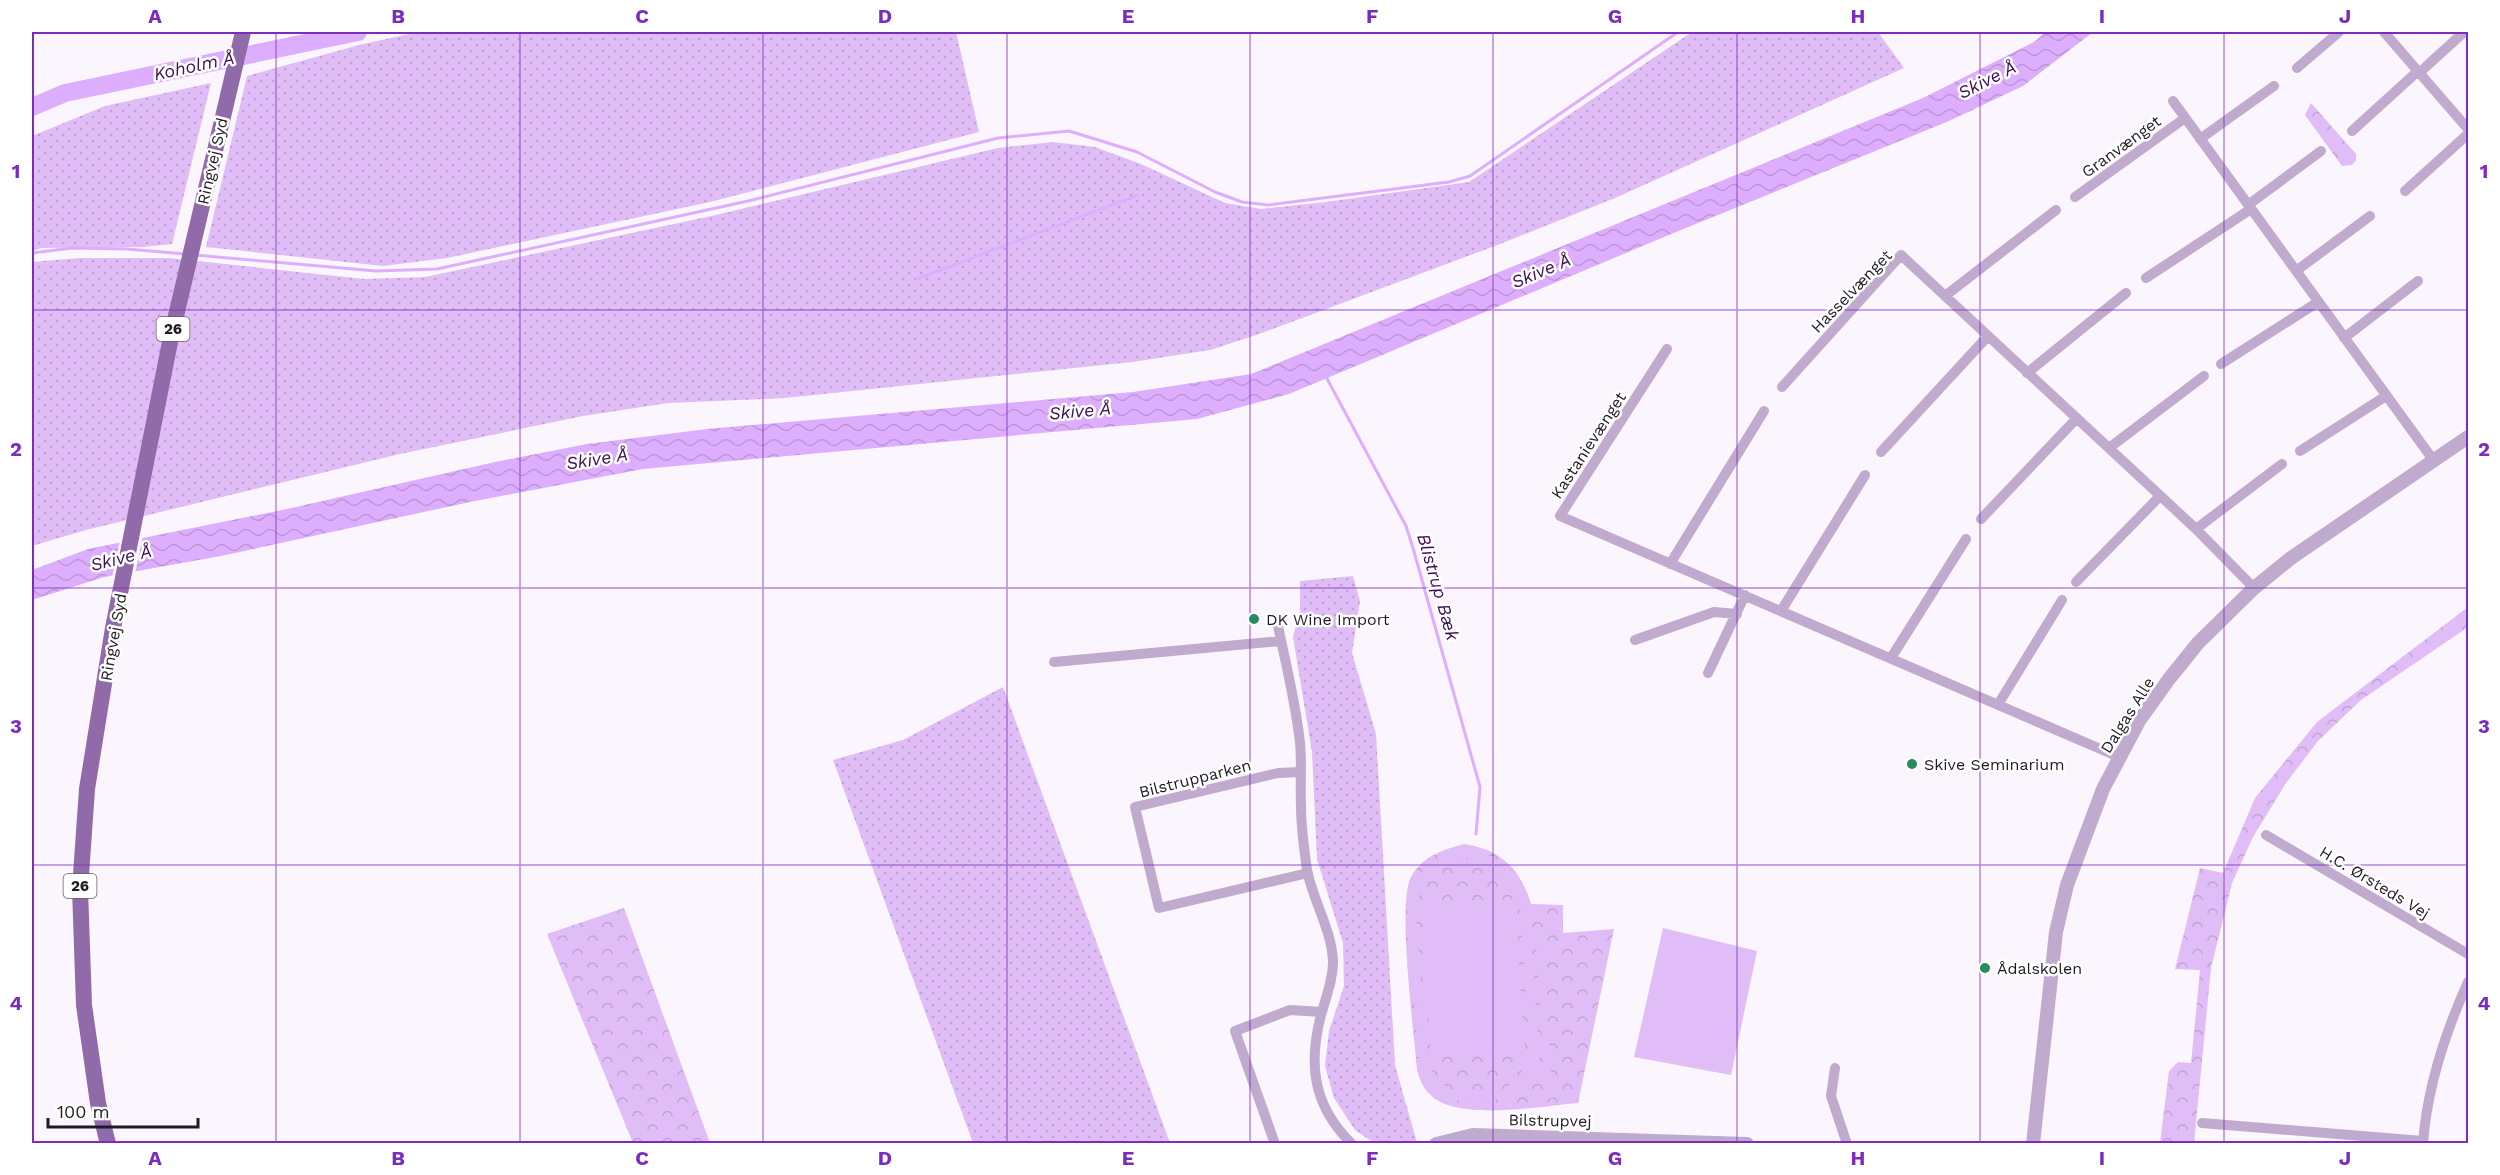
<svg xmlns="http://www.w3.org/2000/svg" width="2500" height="1175" font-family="'Work Sans',sans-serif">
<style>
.grass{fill:url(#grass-dots)}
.forest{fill:url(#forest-crowns)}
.pitch{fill:#e0bdf7;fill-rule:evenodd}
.water{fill:url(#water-waves)}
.pier{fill:#fbf5fe}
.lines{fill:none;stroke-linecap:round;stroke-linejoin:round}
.stream{stroke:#deaefe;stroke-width:3}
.river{stroke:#deaefe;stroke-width:18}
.minor{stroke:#c0abce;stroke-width:10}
.tertiary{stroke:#c0abce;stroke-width:14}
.primary{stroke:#916aa9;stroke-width:16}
.grid{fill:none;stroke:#7b2cbf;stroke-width:1.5;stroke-opacity:0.55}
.poi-dot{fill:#298961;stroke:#fff;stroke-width:2}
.labels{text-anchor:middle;stroke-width:5;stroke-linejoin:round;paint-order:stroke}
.shield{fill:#fff;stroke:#635f65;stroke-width:1.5}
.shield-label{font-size:15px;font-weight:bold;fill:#201b23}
.street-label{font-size:16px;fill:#201b23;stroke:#fff}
.poi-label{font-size:16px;fill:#201b23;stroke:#fff;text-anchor:start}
.water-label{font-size:18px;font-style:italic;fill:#3e0f55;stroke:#fff}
.neatline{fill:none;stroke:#7b2cbf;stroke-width:2}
.grid-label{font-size:20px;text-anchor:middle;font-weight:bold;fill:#7b2cbf}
</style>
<defs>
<pattern id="grass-dots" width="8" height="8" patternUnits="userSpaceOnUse" patternTransform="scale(1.5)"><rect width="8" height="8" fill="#e0bdf7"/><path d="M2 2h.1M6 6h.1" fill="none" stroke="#c0a2d3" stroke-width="1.8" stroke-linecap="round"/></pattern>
<pattern id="forest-crowns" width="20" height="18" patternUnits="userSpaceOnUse" patternTransform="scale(1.5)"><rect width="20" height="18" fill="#e0bdf7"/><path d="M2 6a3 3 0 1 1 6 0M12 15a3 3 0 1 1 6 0" fill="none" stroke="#c0a2d3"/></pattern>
<pattern id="water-waves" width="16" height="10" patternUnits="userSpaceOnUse" patternTransform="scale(1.5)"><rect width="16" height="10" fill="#deaefe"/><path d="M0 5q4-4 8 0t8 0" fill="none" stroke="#be95d9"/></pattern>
</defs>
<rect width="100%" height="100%" fill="#fbf5fe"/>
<path class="grass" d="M 418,32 L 956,32 L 979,132 L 710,202 L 447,258 L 383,266 L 206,247 L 247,76 L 359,45 Z
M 1692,32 L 1878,32 L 1904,68 L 1615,198 L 1500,244 L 1259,334 L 1210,350 L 1132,362 L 785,398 L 668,403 L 583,416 L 400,454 L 86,530 L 32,546 L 32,262 L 80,258 L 169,258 L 364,279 L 425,277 L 716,215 L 998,148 L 1053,142 L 1095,147 L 1141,164 L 1225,203 L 1261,209 L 1326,202 L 1469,182 Z
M 211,83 L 172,244 L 143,247 L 42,248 L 32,251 L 32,136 L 105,106 Z
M 1353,576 L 1360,601 L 1352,653 L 1376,734 L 1395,1065 L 1417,1143 L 1374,1143 L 1355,1130 L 1334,1098 L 1325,1066 L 1329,1031 L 1344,986 L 1343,943 L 1317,859 L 1312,752 L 1293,637 L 1300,611 L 1300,581 Z
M 1003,687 L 1170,1143 L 973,1143 L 833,760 L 903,740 Z"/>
<path class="forest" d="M 2311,103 L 2356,154 L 2356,160 L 2352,165 L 2342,166 L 2305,115 Z
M 2468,607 L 2468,627 L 2361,700 L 2318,741 L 2286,783 L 2253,837 L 2232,883 L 2211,968 L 2194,1143 L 2160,1143 L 2169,1071 L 2178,1062 L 2191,1063 L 2200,970 L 2175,969 L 2200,868 L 2223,873 L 2255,798 L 2317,722 Z
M 1464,844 C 1501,850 1520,868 1531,904 L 1563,905 L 1563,933 L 1614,929 L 1578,1103 C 1542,1106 1461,1121 1433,1097 C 1424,1090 1420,1081 1417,1070 C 1414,1033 1397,903 1411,877 C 1423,856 1442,850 1464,844 Z
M 624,908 L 710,1143 L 633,1143 L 547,934 Z"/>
<path class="pitch" d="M 1463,851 C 1492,851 1516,867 1528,895 L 1540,1066 L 1532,1067 C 1507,1120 1426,1113 1418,1054 C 1416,1026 1414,998 1412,971 C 1408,921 1397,862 1463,851 ZM 1466,858 C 1494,859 1515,877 1520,904 C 1522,938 1524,972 1527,1005 C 1528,1023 1532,1043 1527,1060 C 1522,1075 1510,1087 1496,1092 C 1484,1097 1471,1098 1460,1094 C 1441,1087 1430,1073 1426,1054 L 1416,914 C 1416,883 1436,862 1466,858 Z
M 1515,899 L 1525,1050 L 1431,1056 L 1421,905 Z
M 1663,928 L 1757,951 L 1731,1075 L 1634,1057 Z
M 1542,940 L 1553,1098 L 1546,1099 L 1536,941 Z"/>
<path class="water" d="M 2046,32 L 2093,32 L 2023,86 L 1949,121 L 1676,232 L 1289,394 L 1197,419 L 643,469 L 470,502 L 221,556 L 104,577 L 32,600 L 32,570 L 88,549 L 287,509 L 495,462 L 587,444 L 707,429 L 1133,392 L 1251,374 L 1923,98 L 2034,42 Z"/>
<path class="pier" d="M 143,535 L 135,574 L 112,578 L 120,540 Z"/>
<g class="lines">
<path class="stream" d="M 32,253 L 72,248 L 127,249 L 185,254
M 195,255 L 376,271 L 437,269 L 748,201 L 998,138 L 1069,131 L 1137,152 L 1215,192 L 1242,202 L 1268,205 L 1449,182 L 1470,176 L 1678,32
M 917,279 L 1138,195
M 1325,375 L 1406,526 L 1413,548 L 1480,787 L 1476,834"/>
<path class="river" d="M 32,107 L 65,93 L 358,32"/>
<path class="minor" d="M 2384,32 L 2468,129
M 2297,68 L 2339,32
M 2419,73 L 2464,32
M 2173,101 L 2434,461
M 2352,131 L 2418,71
M 2200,139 L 2274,86
M 2405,191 L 2468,134
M 2075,197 L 2185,118
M 2248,205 L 2321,151
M 2296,271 L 2370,216
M 2146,278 L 2251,209
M 1945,296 L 2056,210
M 2344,338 L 2418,281
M 1667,349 L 1560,516 L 2119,757
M 2221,364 L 2318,302
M 2027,373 L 2126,293
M 1782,387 L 1901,255 L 2196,529 L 2254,588
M 2109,448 L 2204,376
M 2300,451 L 2386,396
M 1881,452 L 1988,336
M 1981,519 L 2077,418
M 2196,529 L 2282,464
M 1670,564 L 1764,411
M 2076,582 L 2160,496
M 1781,611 L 1865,475
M 1278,626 C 1286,665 1296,704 1300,743 C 1302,764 1300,785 1301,806 C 1301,828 1304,849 1307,870 C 1313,901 1332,930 1333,962 C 1333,980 1326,997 1321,1015 C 1308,1065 1313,1106 1352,1144
M 1635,640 L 1714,612 L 1737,614
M 1891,658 L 1966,539
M 1054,662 L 1281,641
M 1708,673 L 1745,595
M 1999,703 L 2062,600
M 1301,772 L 1278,773 L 1135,807 L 1159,908 L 1308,873
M 2266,835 L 2468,954
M 1835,1068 L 1831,1096 L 1847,1144
M 2202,1123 L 2423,1141
M 1275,1144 L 1235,1031 L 1290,1010 L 1322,1012
M 2423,1144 C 2427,1087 2445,1033 2468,982"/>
<path class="tertiary" d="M 1436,1144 L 1473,1135 L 1747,1144
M 2033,1144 L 2056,932 L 2067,885 L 2103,789 L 2139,721 L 2169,679 L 2198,643 L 2254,588 L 2291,558 L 2468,437"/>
<path class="primary" d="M 108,1144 L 98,1103 L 84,1005 L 80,889 L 87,789 L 113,628 L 171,337 L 243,32"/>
</g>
<path class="grid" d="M 276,32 L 276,1144M 520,32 L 520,1144M 763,32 L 763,1144M 1007,32 L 1007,1144M 1250,32 L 1250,1144M 1493,32 L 1493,1144M 1737,32 L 1737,1144M 1980,32 L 1980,1144M 2224,32 L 2224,1144M 32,310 L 2468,310M 32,588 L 2468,588M 32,865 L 2468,865"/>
<g class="poi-dot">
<circle cx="1254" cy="619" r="6"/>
<circle cx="1912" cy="764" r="6"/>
<circle cx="1985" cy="968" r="6"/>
</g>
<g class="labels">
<g class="shield">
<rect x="156.5" y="317" width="33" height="24" rx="4.5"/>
<rect x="63.5" y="874" width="33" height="24" rx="4.5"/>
</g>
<g class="shield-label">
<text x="173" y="334">26</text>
<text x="80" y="891">26</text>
</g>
<g class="street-label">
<text transform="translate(2121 146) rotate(-36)" y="6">Granvænget</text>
<text transform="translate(212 161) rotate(-77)" y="6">Ringvej Syd</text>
<text transform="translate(1851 291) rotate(-46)" y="6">Hasselvænget</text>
<text transform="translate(1588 445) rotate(-57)" y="6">Kastanievænget</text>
<text transform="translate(113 637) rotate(-80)" y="6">Ringvej Syd</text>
<text transform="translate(2127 715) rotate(-58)" y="6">Dalgas Alle</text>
<text transform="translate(1195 778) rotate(-14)" y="6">Bilstrupparken</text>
<text transform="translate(2375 882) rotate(31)" y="6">H.C. Ørsteds Vej</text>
<text transform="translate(1550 1120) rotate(1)" y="6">Bilstrupvej</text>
</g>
<g class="poi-label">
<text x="1266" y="625">DK Wine Import</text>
<text x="1924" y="770">Skive Seminarium</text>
<text x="1997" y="974">Ådalskolen</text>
</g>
<g class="water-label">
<text transform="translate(194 66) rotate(-12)" y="6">Koholm Å</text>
<text transform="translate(1987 80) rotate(-27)" y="6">Skive Å</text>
<text transform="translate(1541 271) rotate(-23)" y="6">Skive Å</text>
<text transform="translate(1080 411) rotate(-5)" y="6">Skive Å</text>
<text transform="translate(597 459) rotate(-9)" y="6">Skive Å</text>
<text transform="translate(121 558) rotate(-14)" y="6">Skive Å</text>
<text transform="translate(1438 587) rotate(74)" y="6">Blistrup Bæk</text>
</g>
</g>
<rect width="2500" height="1175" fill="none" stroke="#ffffff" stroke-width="66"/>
<path d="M48 1118v9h150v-9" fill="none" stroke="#201b23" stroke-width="3"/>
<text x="57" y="1118" font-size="18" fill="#201b23" stroke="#ffffff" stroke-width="4.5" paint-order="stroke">100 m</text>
<rect x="33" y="33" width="2434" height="1109" class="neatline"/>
<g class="grid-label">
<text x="155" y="23">A</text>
<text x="398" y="23">B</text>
<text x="642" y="23">C</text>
<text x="885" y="23">D</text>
<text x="1128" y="23">E</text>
<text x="1372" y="23">F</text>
<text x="1615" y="23">G</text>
<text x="1858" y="23">H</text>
<text x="2102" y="23">I</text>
<text x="2345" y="23">J</text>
<text x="16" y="178">1</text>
<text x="2484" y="178">1</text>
<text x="16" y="456">2</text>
<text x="2484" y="456">2</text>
<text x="16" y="733">3</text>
<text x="2484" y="733">3</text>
<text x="16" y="1010">4</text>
<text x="2484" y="1010">4</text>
<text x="155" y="1165">A</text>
<text x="398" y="1165">B</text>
<text x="642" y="1165">C</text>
<text x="885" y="1165">D</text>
<text x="1128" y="1165">E</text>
<text x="1372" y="1165">F</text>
<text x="1615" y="1165">G</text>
<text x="1858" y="1165">H</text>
<text x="2102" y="1165">I</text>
<text x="2345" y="1165">J</text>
</g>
</svg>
